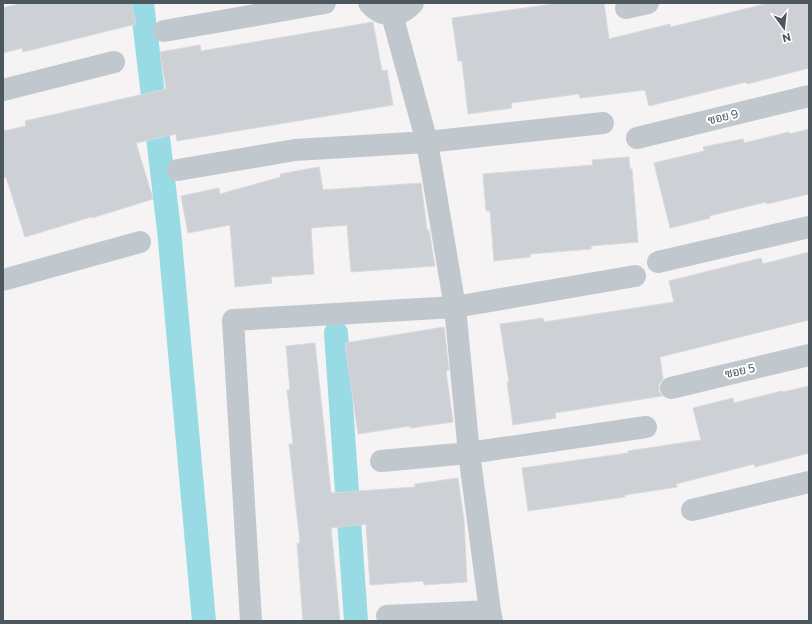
<svg xmlns="http://www.w3.org/2000/svg" width="812" height="624" font-family="Commissioner,Sarabun,sans-serif">
<style>
.lines{fill:none;stroke-linecap:round;stroke-linejoin:round}
.canal{stroke:#99dbe4;stroke-width:24}
.building{fill:#cdd0d4;stroke:#d8dadd}
.minor{stroke:#c0c8cd;stroke-width:22}
.labels{text-anchor:middle;stroke-width:4;stroke-linejoin:round;paint-order:stroke}
.street-label{font-size:12px;fill:#4c575e;stroke:#fff}
</style>
<rect width="100%" height="100%" fill="#f5f3f3"/>
<g class="lines">
<path class="canal" d="M 142,3 L 169,230 L 204,621
M 336,333 L 356,621"/>
</g>
<path class="building" d="M 23,3 L 131,3 L 136,24 L 23,52 L 22,48 L 3,53 L 3,8 Z
M 561,3 L 604,3 L 609,39 L 670,24 L 671,27 L 769,3 L 809,3 L 809,68 L 747,84 L 746,82 L 649,106 L 645,90 L 580,98 L 579,94 L 511,103 L 512,108 L 468,114 L 462,61 L 458,61 L 452,18 Z
M 373,22 L 382,71 L 387,70 L 393,105 L 177,141 L 176,134 L 136,143 L 153,199 L 92,218 L 91,217 L 25,237 L 6,177 L 3,178 L 3,131 L 26,126 L 25,121 L 166,89 L 160,52 L 200,45 L 201,51 Z
M 809,129 L 809,194 L 767,204 L 766,202 L 709,216 L 710,218 L 670,228 L 654,163 L 704,151 L 703,147 L 743,139 L 744,143 L 789,132 L 790,134 Z
M 629,157 L 630,169 L 632,169 L 638,242 L 591,246 L 591,249 L 530,254 L 530,257 L 494,261 L 490,211 L 486,211 L 483,174 L 593,165 L 592,160 Z
M 319,167 L 323,190 L 421,183 L 427,230 L 429,230 L 435,266 L 351,272 L 347,225 L 311,228 L 314,274 L 271,277 L 272,283 L 235,287 L 230,225 L 188,233 L 181,196 L 219,188 L 220,194 L 281,177 L 280,174 Z
M 809,252 L 809,320 L 660,357 L 663,379 L 659,384 L 659,391 L 662,396 L 555,413 L 556,418 L 513,425 L 507,382 L 509,382 L 500,324 L 543,318 L 544,322 L 674,302 L 669,281 L 761,258 L 763,264 Z
M 444,327 L 449,370 L 446,371 L 453,422 L 410,428 L 410,426 L 358,434 L 345,343 Z
M 315,343 L 331,493 L 415,487 L 415,484 L 458,478 L 464,521 L 467,582 L 424,585 L 423,581 L 370,585 L 366,524 L 331,528 L 340,621 L 303,621 L 297,543 L 300,543 L 289,444 L 293,444 L 287,390 L 290,390 L 286,346 Z
M 809,386 L 809,453 L 755,467 L 754,464 L 676,484 L 677,487 L 625,495 L 625,497 L 528,511 L 522,468 L 628,453 L 628,451 L 701,440 L 693,408 L 733,398 L 734,403 L 782,391 L 783,392 Z"/>
<g class="lines">
<path class="minor" d="M 369,3 C 382,18 400,18 413,3
M 626,8 L 648,3
M 392,15 L 427,142 L 455,307 L 469,453 L 490,611 L 492,621
M 164,31 L 325,3
M 3,90 L 114,62
M 637,138 L 809,96
M 178,170 L 295,150 L 427,142 L 603,123
M 658,262 L 809,227
M 3,280 L 140,242
M 671,388 L 809,355
M 381,461 L 469,453 L 646,427
M 692,510 L 809,482
M 387,616 L 490,611
M 251,621 L 233,320 L 455,307 L 635,276"/>
</g>
<g class="labels">
<g class="street-label">
<text transform="translate(723 117) rotate(-14)" y="4">ซอย 9</text>
<text transform="translate(740 371) rotate(-13)" y="4">ซอย 5</text>
</g>
</g>
<rect width="812" height="624" fill="none" stroke="#4c575e" stroke-width="8"/>
<g transform="translate(784 28) rotate(165)" stroke="#ffffff" stroke-width="3" paint-order="stroke">
<path d="M0-3L7 15L0 10L-7 15Z" fill="#4c575e"/>
<text y="-6" font-size="11" font-weight="bold" text-anchor="middle" fill="#4c575e">N</text>
</g>
</svg>
